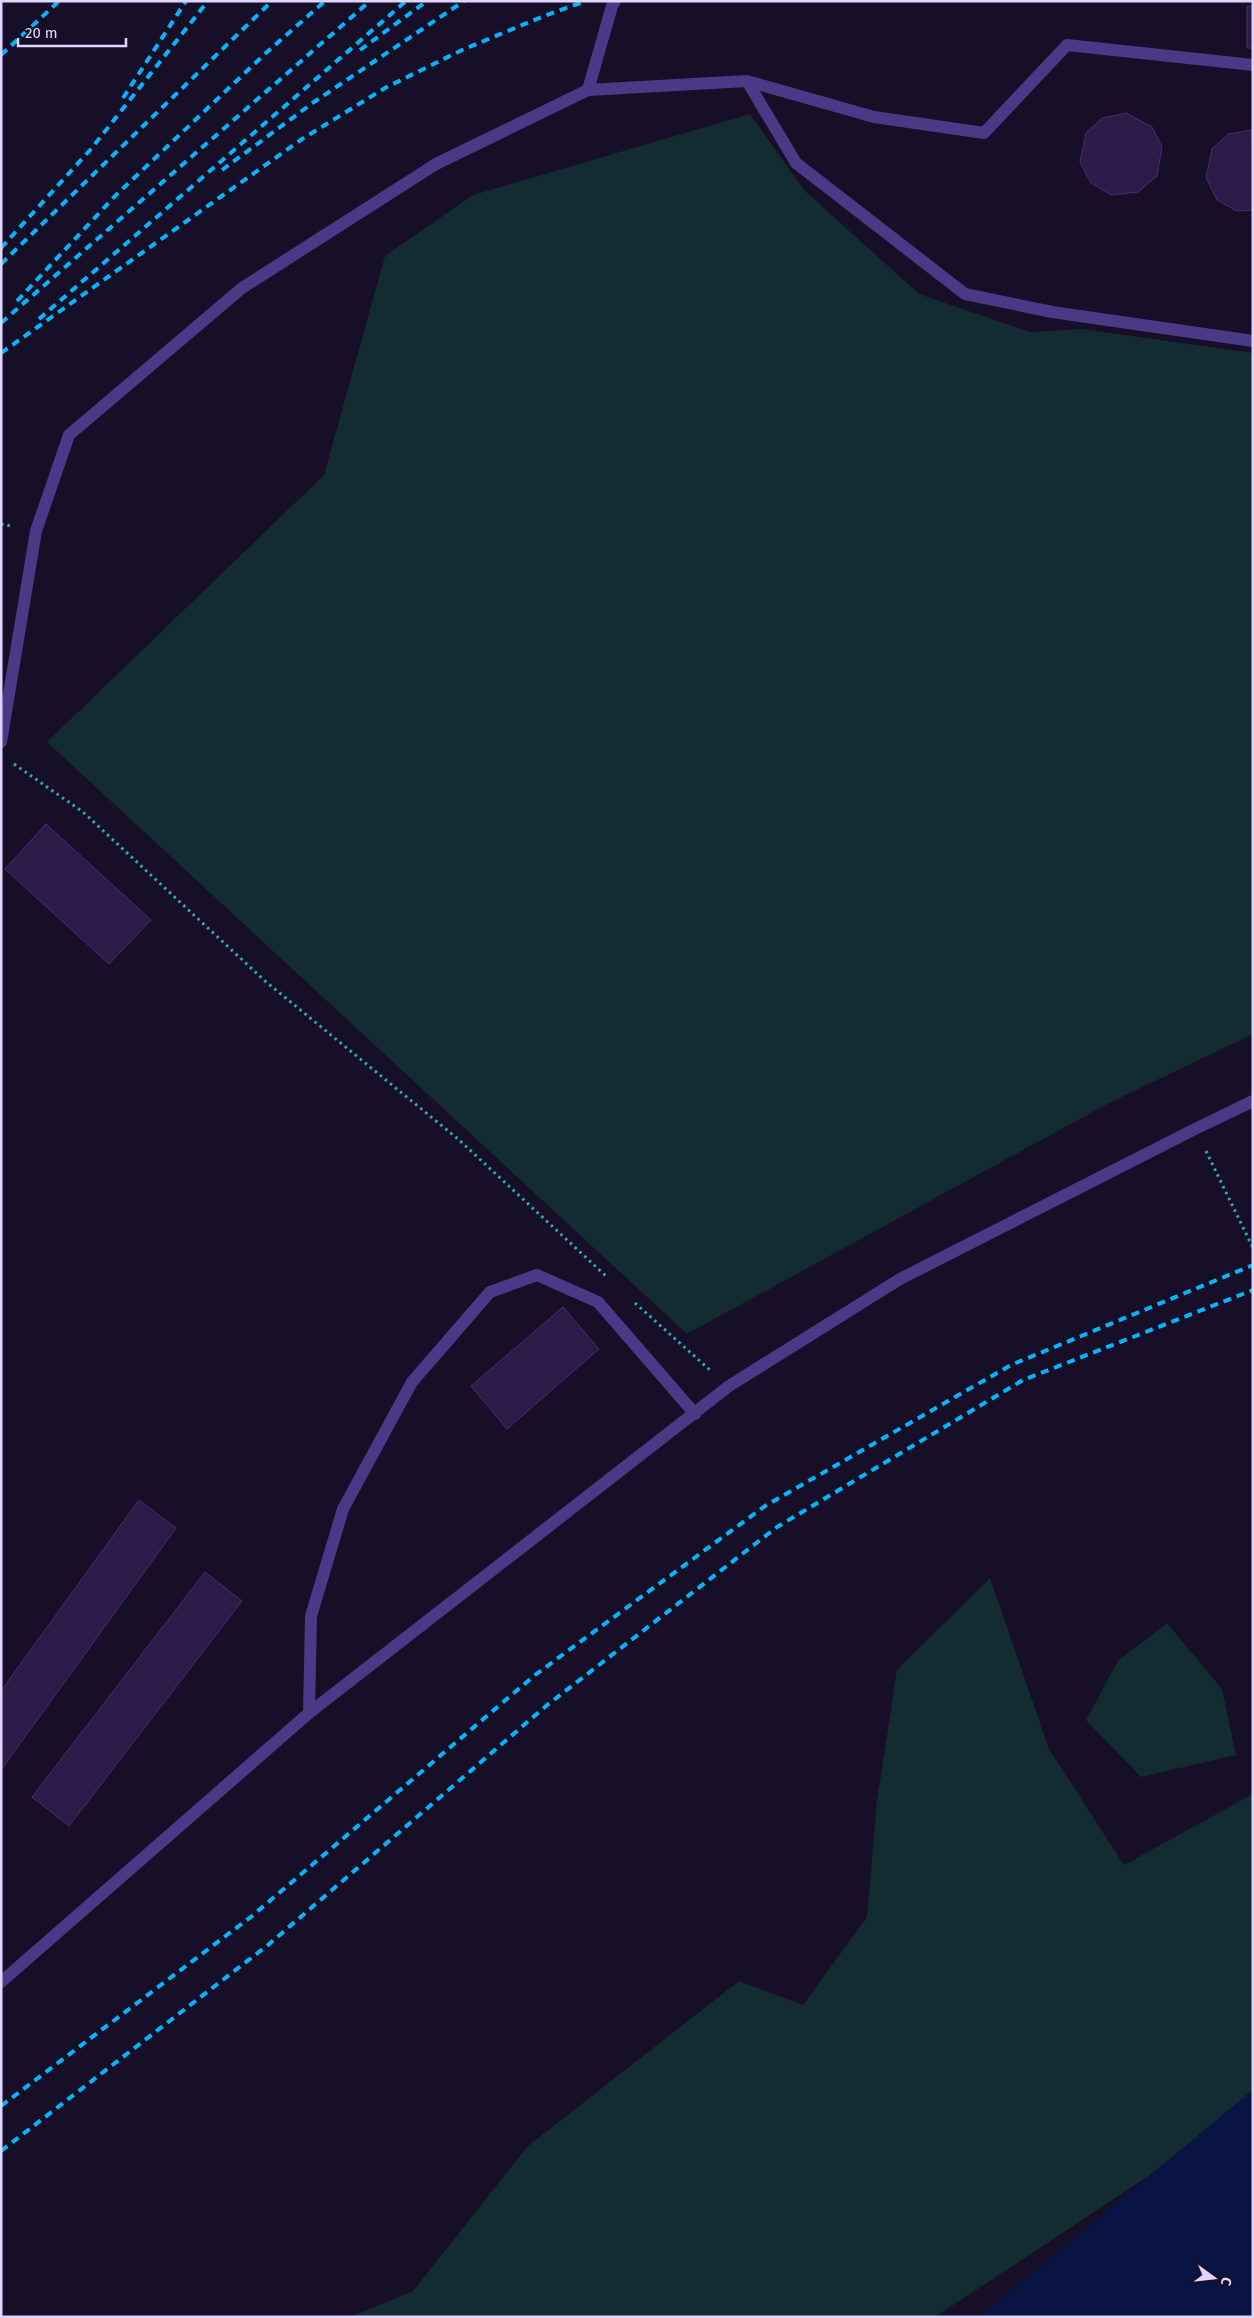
<svg xmlns="http://www.w3.org/2000/svg" width="1254" height="2318" font-family="'Fira Sans',sans-serif">
<style>
.green{fill:#122c31}
.water{fill:#091445}
.building{fill:#2c1a48;stroke:#482c75}
.lines{fill:none;stroke-linecap:round;stroke-linejoin:round}
.path{stroke:#2da9bb;stroke-width:3;stroke-dasharray:2.5 4;stroke-linecap:butt}
.minor{stroke:#4a3987;stroke-width:12}
.rail{stroke:#01b6ff;stroke-width:4;stroke-dasharray:8 6;stroke-linecap:butt}
</style>
<rect width="100%" height="100%" fill="#170f27"/>
<path class="green" d="M 750,114 L 804,190 L 919,294 L 1030,332 L 1082,329 L 1253,353 L 1253,1034 L 1109,1103 L 687,1334 L 47,742 L 324,475 L 385,256 L 473,195 Z
M 990,1578 L 1049,1749 L 1124,1865 L 1253,1794 L 1253,2090 L 1153,2173 L 935,2317 L 351,2317 L 413,2291 L 528,2146 L 739,1981 L 803,2005 L 867,1917 L 877,1801 L 897,1670 Z
M 1167,1623 L 1222,1689 L 1236,1755 L 1141,1777 L 1086,1720 L 1118,1661 Z"/>
<path class="water" d="M 1253,2090 L 1253,2317 L 979,2317 Z"/>
<path class="building" d="M 1247,6 L 1253,6 L 1253,48 L 1247,48 Z
M 1126,113 L 1152,127 L 1162,147 L 1157,176 L 1138,192 L 1111,195 L 1091,183 L 1080,162 L 1086,133 L 1102,118 Z
M 1252,130 L 1253,210 L 1237,211 L 1217,200 L 1206,178 L 1212,149 L 1228,134 Z
M 46,824 L 151,920 L 109,964 L 5,869 Z
M 563,1307 L 599,1349 L 507,1429 L 471,1386 Z
M 139,1500 L 176,1528 L 1,1770 L 1,1691 Z
M 205,1572 L 242,1601 L 69,1826 L 32,1797 Z"/>
<g class="lines">
<path class="path" d="M 1,524 L 11,526
M 14,764 L 83,812 L 265,981 L 458,1139 L 606,1276
M 1206,1151 L 1253,1248
M 635,1303 L 710,1370"/>
<path class="minor" d="M 747,81 L 874,117 L 984,133 L 1067,45 L 1253,65
M 588,90 L 612,6 L 615,1
M 1,742 L 36,531 L 69,435 L 242,288 L 436,164 L 588,90 L 747,81 L 796,163 L 965,294 L 1052,312 L 1253,341
M 309,1713 L 311,1616 L 343,1509 L 412,1382 L 490,1292 L 537,1275 L 598,1302 L 695,1414
M 1,1982 L 309,1713 L 729,1386 L 900,1279 L 1195,1129 L 1253,1101"/>
<path class="rail" d="M 360,50 L 427,1
M 1,55 L 59,1
M 123,98 L 186,1
M 222,170 L 314,102 L 464,1
M 1,248 L 91,149 L 208,1
M 1,264 L 272,1
M 17,301 L 116,195 L 267,52 L 325,1
M 39,319 L 406,1
M 1,323 L 370,1
M 1,353 L 302,139 L 385,88 L 462,50 L 544,16 L 586,1
M 1,2106 L 252,1916 L 535,1675 L 765,1506 L 1011,1365 L 1253,1265
M 1,2151 L 268,1945 L 546,1706 L 777,1527 L 1023,1380 L 1253,1290"/>
</g>
<rect width="1254" height="2318" fill="none" stroke="#e1d5ff" stroke-width="5"/>
<g transform="translate(1214 2278) rotate(105)" stroke="#170f27" stroke-width="4" paint-order="stroke">
<path d="M0-4L9 19L0 12L-9 19Z" fill="#e1d5ff"/>
<text y="-8" font-size="14" font-weight="bold" text-anchor="middle" fill="#e1d5ff">С</text>
</g>
<path d="M18 38v8h108v-8" fill="none" stroke="#e1d5ff" stroke-width="2.5"/>
<text x="25" y="38" font-size="15" fill="#e1d5ff" stroke="#170f27" stroke-width="4" paint-order="stroke">20 m</text>
</svg>
